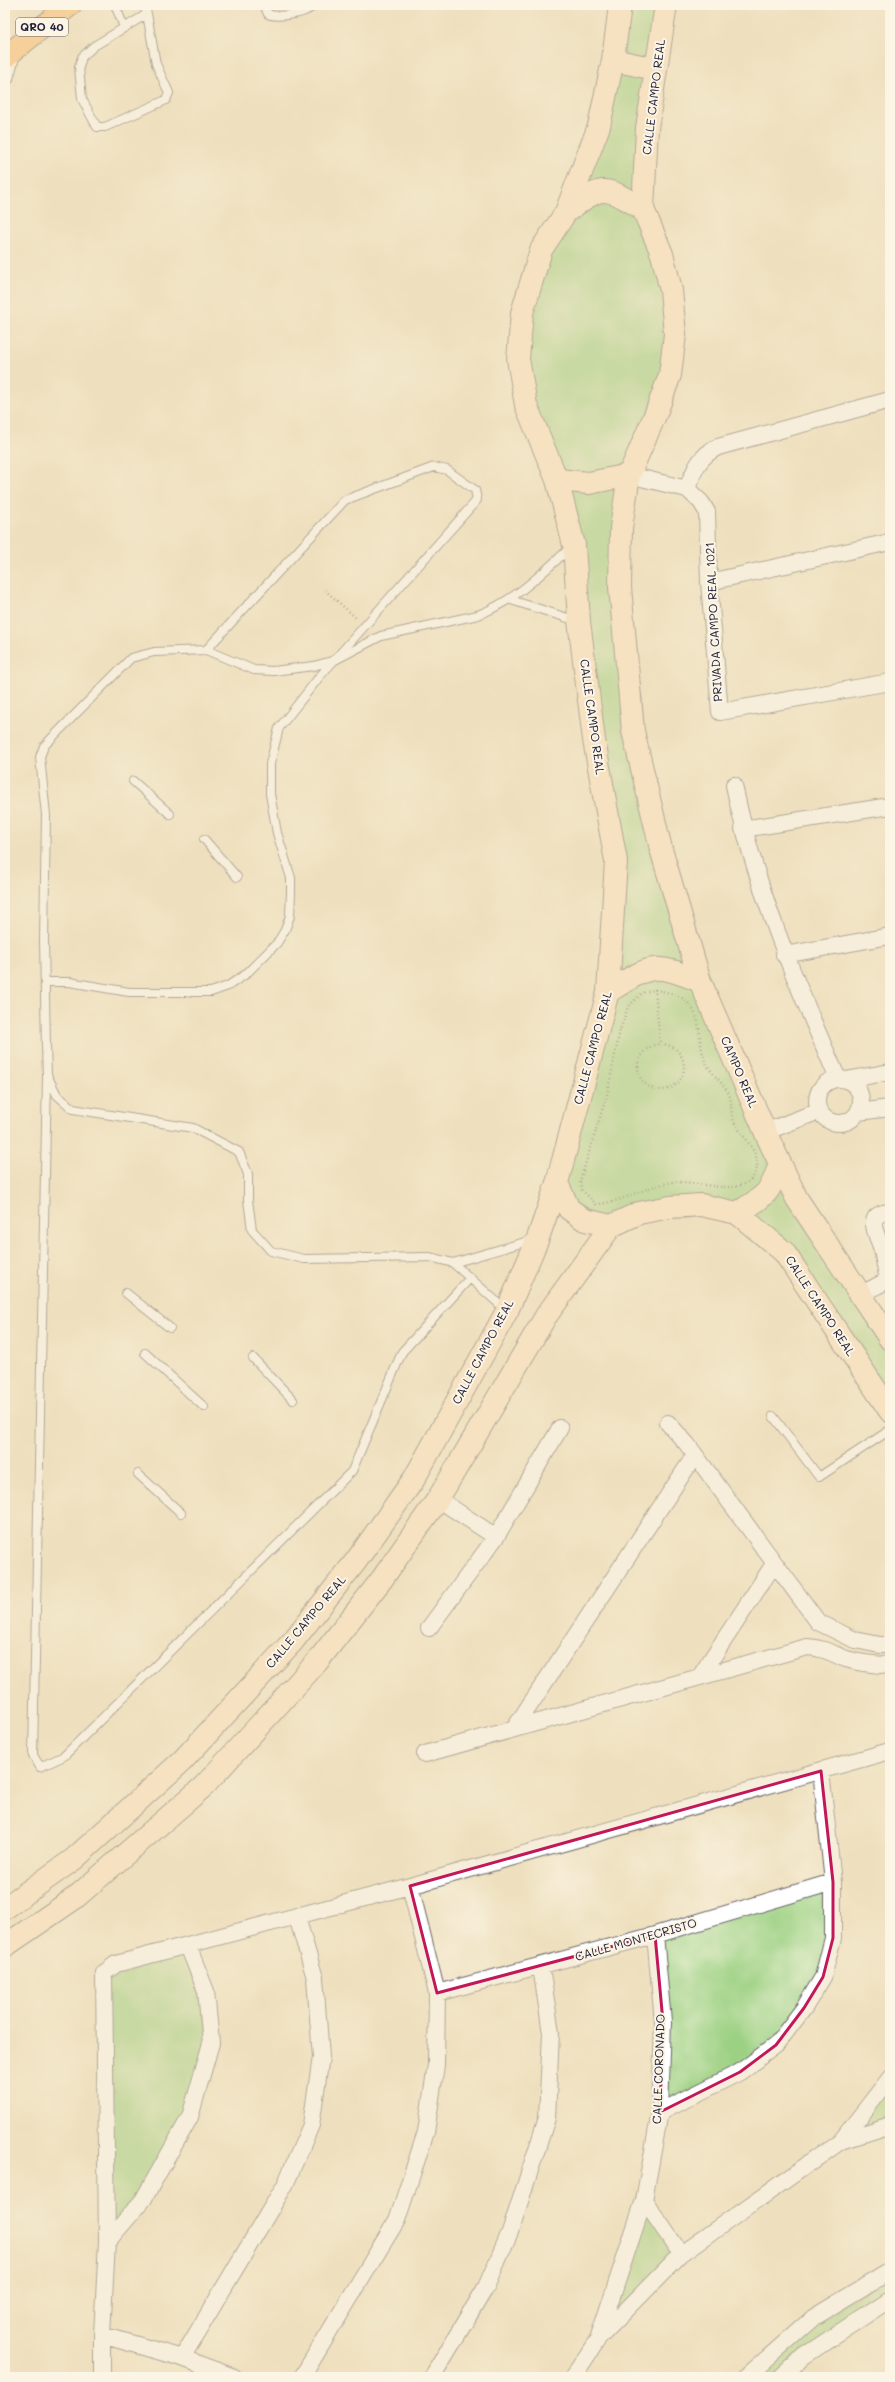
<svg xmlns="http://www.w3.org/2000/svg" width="895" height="2382" font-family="Mali,sans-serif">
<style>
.green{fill:#9cd183;stroke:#5f7a5f}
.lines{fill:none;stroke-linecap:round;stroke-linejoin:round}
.lane-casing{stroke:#696469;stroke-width:10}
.street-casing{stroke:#696469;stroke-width:18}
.secondary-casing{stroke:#696469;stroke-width:24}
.highway-casing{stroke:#696469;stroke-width:24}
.path{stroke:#696469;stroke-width:2.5;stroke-dasharray:1 3;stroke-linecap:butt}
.lane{stroke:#fff;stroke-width:8}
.street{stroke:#fff;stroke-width:16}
.secondary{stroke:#fee4c6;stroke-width:22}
.highway{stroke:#fdbc70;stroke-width:22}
.marked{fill:none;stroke:#c2185b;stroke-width:3;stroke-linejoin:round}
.labels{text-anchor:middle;stroke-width:4;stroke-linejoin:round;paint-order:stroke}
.shield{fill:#fcf5e5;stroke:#63616e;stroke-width:1}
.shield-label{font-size:11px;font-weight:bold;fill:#22223b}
.street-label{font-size:12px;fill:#22223b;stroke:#fcf5e5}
</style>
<rect width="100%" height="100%" fill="#fcf5e5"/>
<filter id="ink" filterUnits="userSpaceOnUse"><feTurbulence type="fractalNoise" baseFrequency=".025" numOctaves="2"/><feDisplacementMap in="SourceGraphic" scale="8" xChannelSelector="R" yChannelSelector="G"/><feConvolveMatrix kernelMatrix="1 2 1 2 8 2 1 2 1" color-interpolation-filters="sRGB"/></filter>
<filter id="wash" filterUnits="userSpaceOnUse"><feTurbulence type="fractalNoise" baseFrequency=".012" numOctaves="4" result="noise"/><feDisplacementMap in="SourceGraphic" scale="16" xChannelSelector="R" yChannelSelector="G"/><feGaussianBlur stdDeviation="0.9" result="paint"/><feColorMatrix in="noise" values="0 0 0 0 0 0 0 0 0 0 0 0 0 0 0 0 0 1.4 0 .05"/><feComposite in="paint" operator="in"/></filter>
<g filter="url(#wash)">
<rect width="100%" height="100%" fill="#eee0be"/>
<path class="green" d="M 620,5 L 666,5 L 643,209 L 675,334 L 629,475 L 620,587 L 661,849 L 768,1138 L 890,1339 L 890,1411 L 784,1252 L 738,1213 L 585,1220 L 557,1183 L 608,992 L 616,861 L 574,545 L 526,405 L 522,313 L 566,212 Z
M 833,1882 L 823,1977 L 776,2045 L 660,2112 L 655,1935 Z
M 188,1946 L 211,2043 L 190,2117 L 107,2242 L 103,1983 L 116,1964 Z
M 890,2078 L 890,2125 L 841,2141 Z
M 644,2200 L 681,2254 L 598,2339 Z
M 890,2271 L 890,2299 L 781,2377 L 746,2377 Z"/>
</g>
<g filter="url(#ink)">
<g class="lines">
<defs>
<path id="lane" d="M 115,5 L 124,27
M 144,5 L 147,14
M 264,5 L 268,14 C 276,18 308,14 313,5
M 147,14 L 156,64 L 169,93 L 166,100 L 105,127 L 97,127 L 82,99 L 79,67 L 82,57 L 94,46 Z
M 511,600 L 577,621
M 133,781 L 170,814
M 204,839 L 237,877
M 45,982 L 69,982 L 129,992 L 211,992 L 228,986 L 246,974 L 277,943 L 285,930 L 290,916 L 291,892 L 291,878 L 277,833 L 270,794 L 270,764 L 279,728 L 320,676 L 477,500 L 475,490 L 447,470 L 434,467 L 345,500 L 206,650
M 47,1077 L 33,1755 L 40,1767 L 64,1756 L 352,1471 L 402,1352 L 470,1278
M 535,1239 L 453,1263 L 430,1257 L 304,1259 L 271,1251 L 252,1230 L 248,1200 L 248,1174 L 239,1152 L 193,1128 L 73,1109 L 57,1095 L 47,1075 L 46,1047 L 44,941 L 46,815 L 40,757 L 44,746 L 131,658 L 154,652 L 206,650 L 254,670 L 273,671 L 314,666 L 335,660 L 381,636 L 478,615 C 516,600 541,574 571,547
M 453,1263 L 506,1310
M 126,1293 L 170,1328
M 145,1353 L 204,1407
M 253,1358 L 293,1400
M 773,1416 L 819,1477 L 890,1430
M 138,1474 L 181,1513"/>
<path id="street" d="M 5,78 L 13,50
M 629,475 L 687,489 L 701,502 L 707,512 L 709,582 L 720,712 L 890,682
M 687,489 C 694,470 699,456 718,447 L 890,400
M 709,582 L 890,542
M 734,785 C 755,888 796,983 838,1079
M 743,829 L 890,806
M 784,955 L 890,936
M817 1101a22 22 0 1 1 44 0a22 22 0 1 1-44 0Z
M 846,1080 L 890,1072
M 858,1112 L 890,1108
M 765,1132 L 819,1111
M 860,1295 L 888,1280 C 886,1270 884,1260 882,1250 C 878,1235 862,1214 890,1212
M 668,1423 L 687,1444 L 818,1622 L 855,1640 L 880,1645 L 890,1645
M 438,1499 L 496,1537
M 429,1628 L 496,1537 L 560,1428
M 701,1675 L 774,1564
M 514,1729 L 695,1455
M 425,1754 L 807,1647 C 824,1648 831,1653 846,1659 C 860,1663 876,1665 890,1665
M 437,1993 L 655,1935 L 833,1882
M 660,2112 L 740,2072 L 776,2045 L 804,2008 L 823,1977 L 833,1938 L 833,1882 L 821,1771
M 841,2141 L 890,2078
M 644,2200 L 681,2254
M 107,2242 L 143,2200 L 190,2117 L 211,2043 L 206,1991 L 188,1946
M 102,2335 L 182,2358 L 234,2377
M 598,2339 L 644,2200 L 660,2112 L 663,2022 L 655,1935
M 182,2358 L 285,2185 L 311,2125 L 321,2057 L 315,1978 L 297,1917
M 102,2377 L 102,2335 L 107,2242 L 104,1973 L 116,1964 L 410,1886 L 890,1751
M 302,2377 L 397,2220 L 426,2132 L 436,2065 L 437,1993 L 410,1886
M 432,2377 L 486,2287 L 510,2232 L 547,2118 L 551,2033 L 541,1967
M 573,2377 L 598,2339 L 681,2254 L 841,2141 L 890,2125
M 746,2377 L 814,2317 L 890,2271
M 781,2377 L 804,2356 L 890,2299"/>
<path id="secondary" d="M 666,5 L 647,128 L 643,209 L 662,254 L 671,290 L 675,334 L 670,375 L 656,413 L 629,475 L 621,528 L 620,587 L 633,731 L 661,849 L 700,981 L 768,1138 L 797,1199 L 890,1339
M 613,60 L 655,69
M 566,212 C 604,184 603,185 643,209
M 557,480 L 589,483 L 629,475
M 608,992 C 651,965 652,962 700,981
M 557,1183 L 569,1209 L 585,1220 L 611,1226 L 639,1213 L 670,1207 L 701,1205 L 737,1213 C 765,1196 770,1195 780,1163
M 737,1213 L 784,1252 L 890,1411
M 5,1908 L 74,1859 L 182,1761 L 293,1641 L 356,1561 L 414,1479 L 507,1311 L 538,1238 L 557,1183 L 608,992 L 616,861 L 594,740 L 579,621 L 574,545 L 557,480 L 526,405 L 518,359 L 522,313 L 541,250 L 566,212 L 599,126 L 613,60 L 620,5
M 5,1946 L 75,1898 L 204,1786 L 317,1662 L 382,1579 L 438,1499 L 546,1316 L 611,1226"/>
<path id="highway" d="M 5,57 L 70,5"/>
</defs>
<use href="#lane" class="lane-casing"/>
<use href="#street" class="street-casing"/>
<use href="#secondary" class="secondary-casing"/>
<use href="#highway" class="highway-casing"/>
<path class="path" d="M 325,590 L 356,618
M 655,989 L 660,1044
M 655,990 C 669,992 684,995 692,1008 C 701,1022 699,1042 704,1058 C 709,1072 720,1080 728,1092 C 733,1101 730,1110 733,1119 C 739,1136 769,1156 752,1178 C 737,1197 695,1180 674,1182 C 646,1185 623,1203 596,1204 L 582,1190 L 580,1181 L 607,1095 L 620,1030 L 628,1007 L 642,993 Z
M638 1067a23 23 0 1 1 46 0a23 23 0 1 1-46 0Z"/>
<use href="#lane" class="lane"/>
<use href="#street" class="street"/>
<use href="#secondary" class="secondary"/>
<use href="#highway" class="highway"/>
</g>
</g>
<path d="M0 0H895V2382H0ZM 821,1771 L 833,1882 L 833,1938 L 823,1977 L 804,2008 L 776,2045 L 740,2072 L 660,2112 L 663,2022 L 655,1935 L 437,1993 L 410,1886 Z" fill="#eee0be" fill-opacity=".55" fill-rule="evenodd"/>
<path class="marked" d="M 821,1771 L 833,1882 L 833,1938 L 823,1977 L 804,2008 L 776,2045 L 740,2072 L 660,2112 L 663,2022 L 655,1935 L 437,1993 L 410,1886 Z"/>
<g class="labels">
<rect class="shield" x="16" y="18" width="52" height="18" rx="3"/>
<g class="shield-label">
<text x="42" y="31">QRO 40</text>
</g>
<g class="street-label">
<text transform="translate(654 97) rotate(-83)" y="4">CALLE CAMPO REAL</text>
<text transform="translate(714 622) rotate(-93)" y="4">PRIVADA CAMPO REAL 1021</text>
<text transform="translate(592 717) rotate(82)" y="4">CALLE CAMPO REAL</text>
<text transform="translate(593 1048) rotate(-75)" y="4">CALLE CAMPO REAL</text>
<text transform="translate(739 1072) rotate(67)" y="4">CAMPO REAL</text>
<text transform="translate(820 1306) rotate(57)" y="4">CALLE CAMPO REAL</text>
<text transform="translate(483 1352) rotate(-62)" y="4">CALLE CAMPO REAL</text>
<text transform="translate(306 1622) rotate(-50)" y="4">CALLE CAMPO REAL</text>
<text transform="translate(636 1940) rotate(-16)" y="4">CALLE MONTECRISTO</text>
<text transform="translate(659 2069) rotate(-88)" y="4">CALLE CORONADO</text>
</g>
</g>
<rect width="895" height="2382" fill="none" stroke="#fcf5e5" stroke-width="20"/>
</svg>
